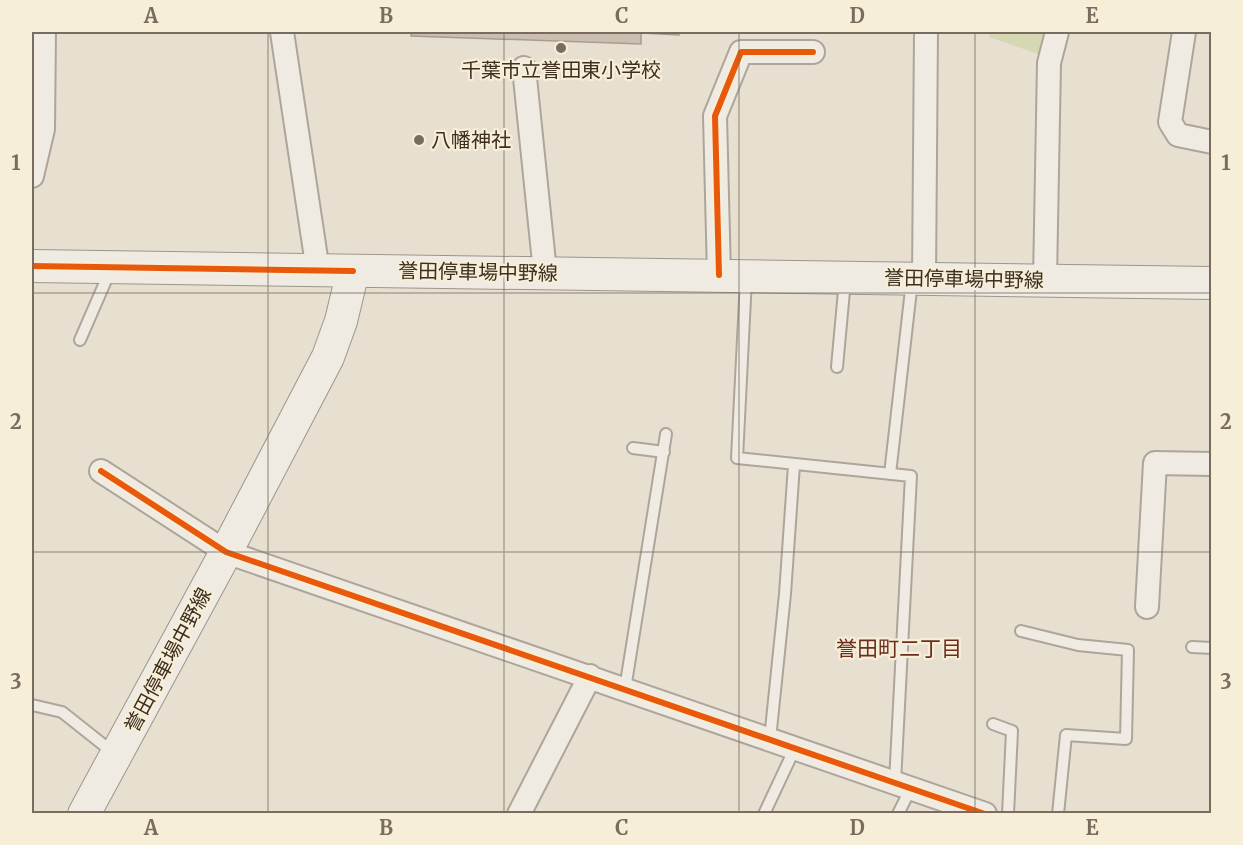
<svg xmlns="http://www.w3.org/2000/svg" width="1243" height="845" font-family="Merriweather,'Noto Sans JP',serif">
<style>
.green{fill:#d6d7b3}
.building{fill:#cbbfb2;stroke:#a89c90;stroke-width:1.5}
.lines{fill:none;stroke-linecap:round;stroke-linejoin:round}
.lane-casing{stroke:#ada599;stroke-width:14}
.street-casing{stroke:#ada599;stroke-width:26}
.secondary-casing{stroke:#9c958a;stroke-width:34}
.lane{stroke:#efebe3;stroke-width:10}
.street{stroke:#efebe3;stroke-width:22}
.secondary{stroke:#efebe3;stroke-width:32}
.cycleway-casing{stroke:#f7eed8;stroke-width:10}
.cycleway{stroke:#e8590c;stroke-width:6}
.grid{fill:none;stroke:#786c5e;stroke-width:1.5;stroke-opacity:0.55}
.poi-dot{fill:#786c5e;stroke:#f7eed8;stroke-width:2}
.labels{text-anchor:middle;stroke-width:4.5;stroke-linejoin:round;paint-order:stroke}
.poi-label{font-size:20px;fill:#3d2e20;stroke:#f7eed8}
.street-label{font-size:20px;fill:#3d2e20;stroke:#f7eed8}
.neighbourhood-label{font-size:21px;fill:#6b2e1e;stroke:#f7eed8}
.neatline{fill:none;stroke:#786c5e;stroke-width:2}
.grid-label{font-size:20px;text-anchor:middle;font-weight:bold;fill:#786c5e}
</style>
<rect width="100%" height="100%" fill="#e7e0d1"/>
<path class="green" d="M 990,32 L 1052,32 L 1044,56 L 989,37 Z"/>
<path class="building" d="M 412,32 L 679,32 L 679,35 L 641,33 L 641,44 L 411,36 Z"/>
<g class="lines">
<defs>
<path id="lane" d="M 746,279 L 737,458 L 911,476 L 895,782
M 80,340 L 110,271
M 837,367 L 845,280
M 633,448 L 664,452
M 890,474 L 912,281
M 1021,631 L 1078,645 L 1128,650 L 1126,739 L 1066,735 L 1058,814
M 1192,647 L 1212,648
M 625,689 L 666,434
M 32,705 L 62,712 L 115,754
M 993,724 L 1012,731 L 1008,814
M 770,739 L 785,594 L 794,465
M 764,814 L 795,748
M 898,814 L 911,788"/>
<path id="street" d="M 282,32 L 318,271
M 1184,32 L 1170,122 L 1178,135 L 1212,142
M 524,68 L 545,272
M 32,176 L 43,129 L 44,32
M 719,275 L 715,116 L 741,52 L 813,52
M 924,278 L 926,32
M 1045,280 L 1049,63 L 1057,32
M 101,471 L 226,552 L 985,814
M 1147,607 L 1155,463 L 1212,464
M 519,814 L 590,676"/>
<path id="secondary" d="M 32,266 L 1212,283
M 84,814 L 226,552 L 328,357 L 341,321 L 353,271"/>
</defs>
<use href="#lane" class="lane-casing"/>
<use href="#street" class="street-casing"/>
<use href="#secondary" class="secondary-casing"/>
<use href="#lane" class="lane"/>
<use href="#street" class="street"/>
<use href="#secondary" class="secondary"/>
<defs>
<path id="cycleway" d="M 32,266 L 353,271
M 719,275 L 715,116 L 741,52 L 813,52
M 101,471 L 226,552 L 985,814"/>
</defs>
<use href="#cycleway" class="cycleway-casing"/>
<use href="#cycleway" class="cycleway"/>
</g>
<path class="grid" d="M 268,32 L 268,814M 504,32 L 504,814M 739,32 L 739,814M 975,32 L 975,814M 32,293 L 1212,293M 32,552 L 1212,552"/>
<g class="poi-dot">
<circle cx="561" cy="48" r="6"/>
<circle cx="419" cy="140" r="6"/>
</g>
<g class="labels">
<g class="poi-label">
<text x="561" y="77">千葉市立誉田東小学校</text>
<text x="431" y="147" text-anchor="start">八幡神社</text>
</g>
<g class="street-label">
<text transform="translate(478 272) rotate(1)" y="7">誉田停車場中野線</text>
<text transform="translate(964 279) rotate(1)" y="7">誉田停車場中野線</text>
<text transform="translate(168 660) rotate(-62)" y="7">誉田停車場中野線</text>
</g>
<g class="neighbourhood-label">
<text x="899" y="656">誉田町二丁目</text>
</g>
</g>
<rect width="1243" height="845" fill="none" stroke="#f7eed8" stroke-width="66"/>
<rect x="33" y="33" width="1177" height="779" class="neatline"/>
<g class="grid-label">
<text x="151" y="23">A</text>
<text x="386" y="23">B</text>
<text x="622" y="23">C</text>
<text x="857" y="23">D</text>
<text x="1092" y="23">E</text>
<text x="16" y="170">1</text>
<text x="1226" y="170">1</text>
<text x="16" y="429">2</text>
<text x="1226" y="429">2</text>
<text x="16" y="689">3</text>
<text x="1226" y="689">3</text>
<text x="151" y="835">A</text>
<text x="386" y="835">B</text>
<text x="622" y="835">C</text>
<text x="857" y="835">D</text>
<text x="1092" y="835">E</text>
</g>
</svg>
